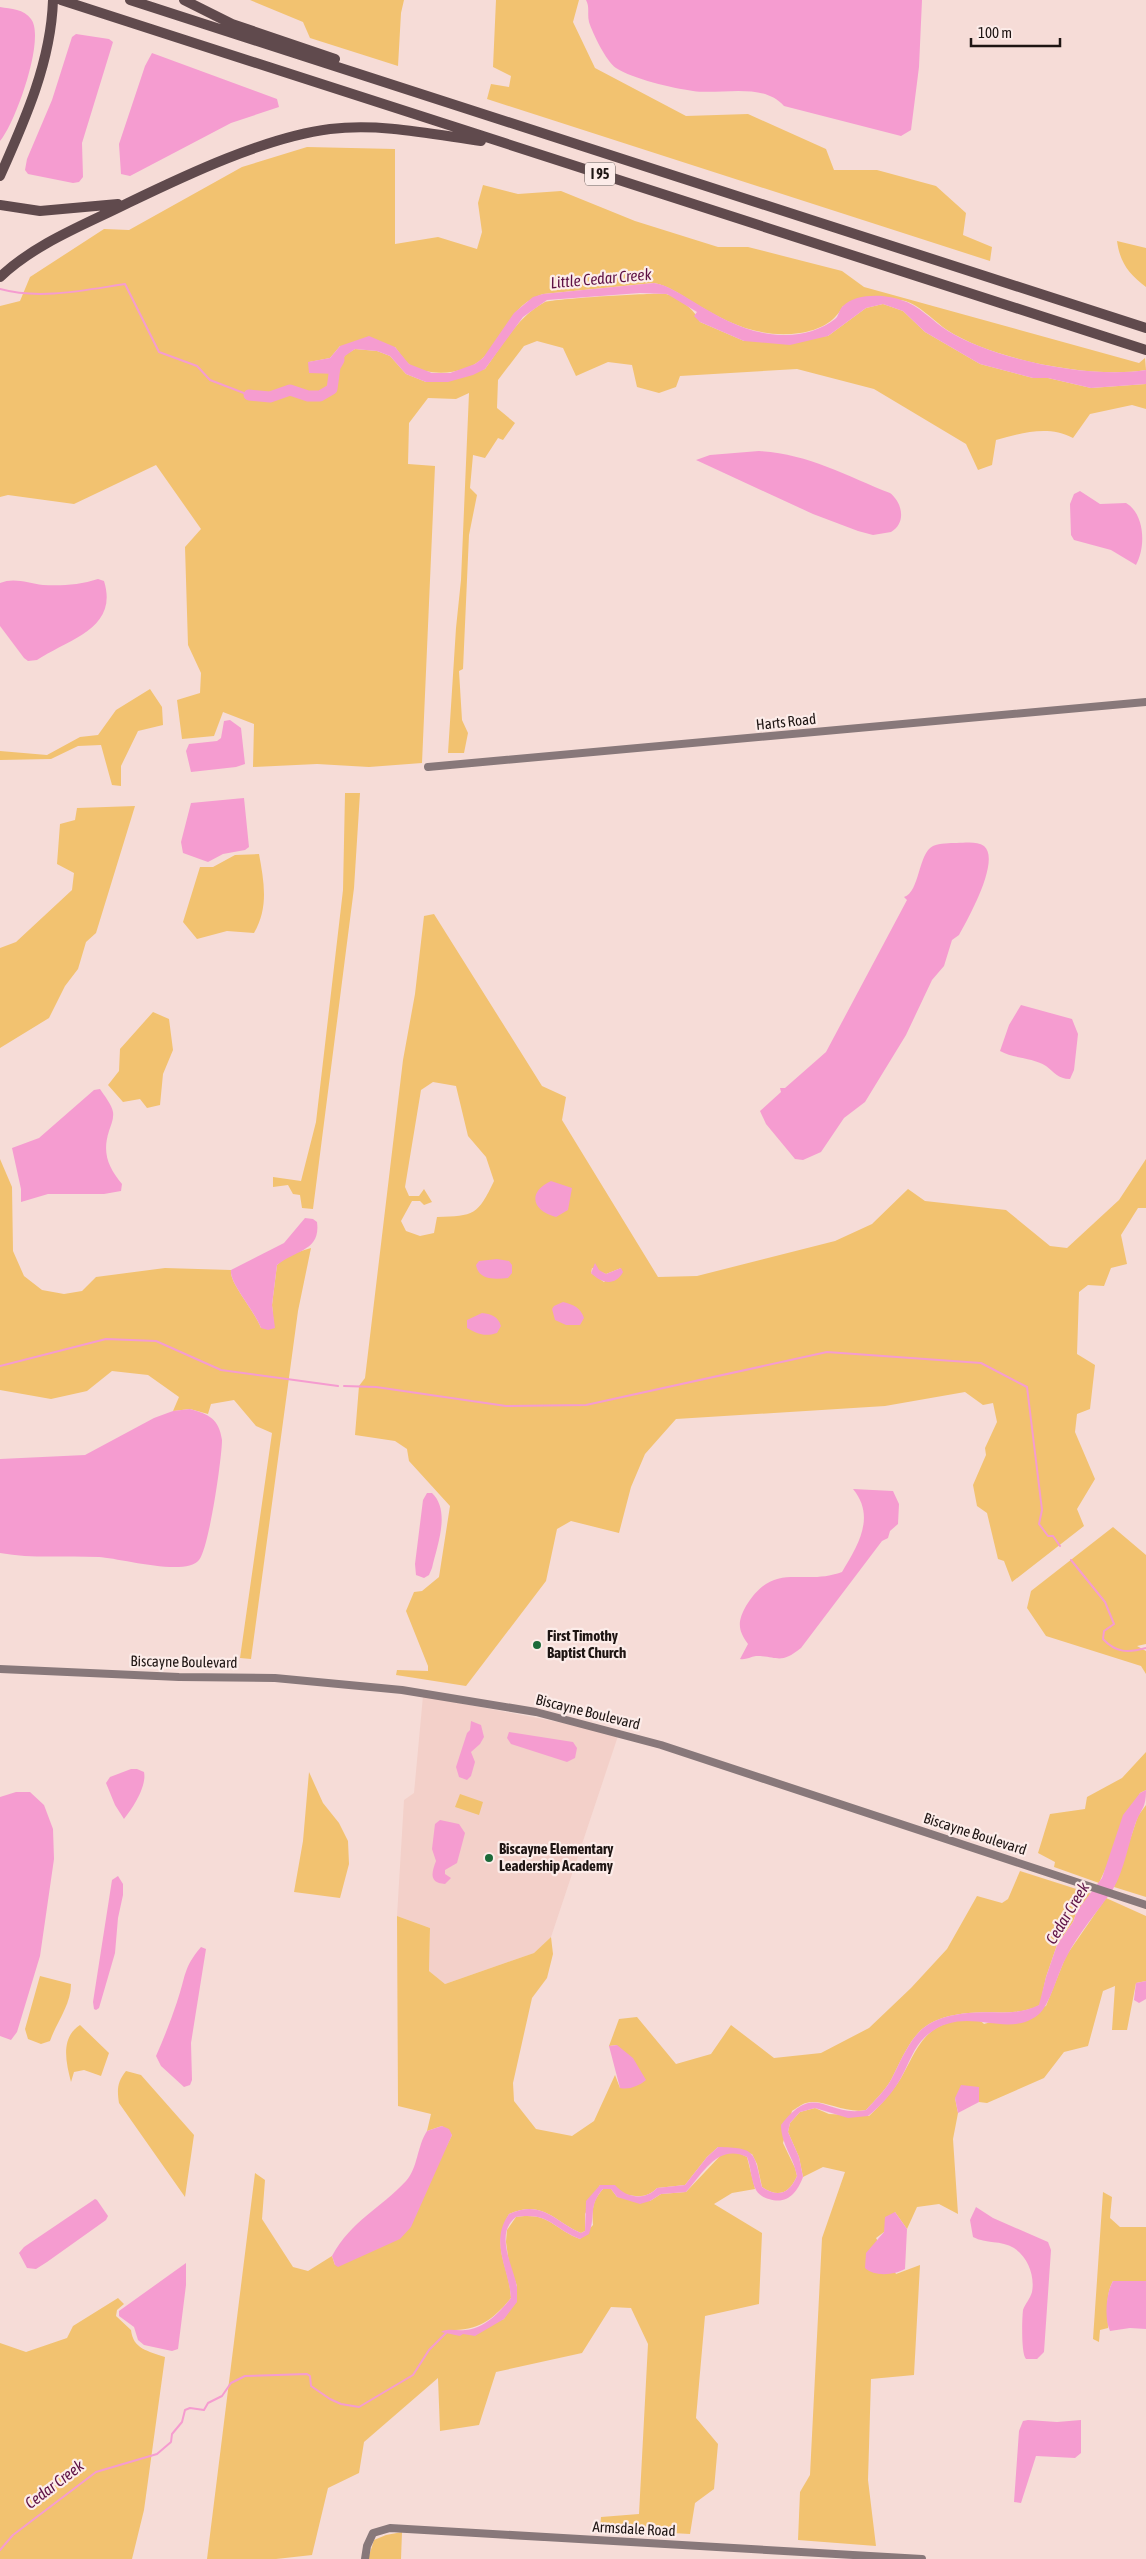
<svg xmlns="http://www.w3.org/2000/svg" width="1146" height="2559" font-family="'Asap Condensed',sans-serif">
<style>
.built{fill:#f3d0c9}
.green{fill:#f2c270;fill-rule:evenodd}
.water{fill:#f59cd0}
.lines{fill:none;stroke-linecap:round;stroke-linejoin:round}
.stream{stroke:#f59cd0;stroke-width:2}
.river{stroke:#f59cd0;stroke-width:11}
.secondary{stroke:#88787a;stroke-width:8}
.highway{stroke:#604a4d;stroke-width:10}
.poi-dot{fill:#1c6a39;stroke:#fcece9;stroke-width:2}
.labels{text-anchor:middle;stroke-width:4.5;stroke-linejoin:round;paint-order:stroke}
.shield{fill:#fcece9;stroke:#615653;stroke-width:1}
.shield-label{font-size:14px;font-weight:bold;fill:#1e1513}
.street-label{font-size:15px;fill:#1e1513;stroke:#fcece9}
.poi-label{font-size:15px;font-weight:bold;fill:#1e1513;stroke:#fcece9;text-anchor:start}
.water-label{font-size:16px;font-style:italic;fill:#5e1145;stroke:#fcece9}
</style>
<rect width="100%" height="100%" fill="#f6dcd7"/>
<path class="built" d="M 423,1696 L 584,1727 L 618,1736 L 551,1937 L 534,1953 L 445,1984 L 429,1971 L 430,1928 L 397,1916 L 404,1800 L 414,1793 Z"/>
<path class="green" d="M 250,0 L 404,0 L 401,13 L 398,66 L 310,38 L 303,22 Z
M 496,0 L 579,0 L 573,22 L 595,68 L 686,116 L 748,114 L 826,149 L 834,170 L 877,170 L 936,186 L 966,213 L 963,235 L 992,247 L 990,261 L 487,99 L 491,84 L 509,87 L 511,76 L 493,67 Z
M 307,147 L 395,149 L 395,244 L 438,237 L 477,249 L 482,232 L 478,203 L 483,185 L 518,194 L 561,191 L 635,221 L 718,247 L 748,247 L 842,271 L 864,287 L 1139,363 L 1145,358 L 1146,370 C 1093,379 993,360 947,330 C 935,322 916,301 900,300 C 882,298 861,304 843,306 C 834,323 819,330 800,333 C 758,339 726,322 691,301 C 678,293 669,286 654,283 L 543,294 C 511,304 504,336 483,358 C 465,375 430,377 410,365 C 404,361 399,352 395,347 L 340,346 L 330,358 L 309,362 L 339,366 L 345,355 L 355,349 L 377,351 L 390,356 L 406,374 L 426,382 L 485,369 C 503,345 518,316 545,302 C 551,299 658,292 666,294 C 679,297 696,311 700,322 L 744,341 L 828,336 L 866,308 L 883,304 L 903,311 L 925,332 L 980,364 L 1033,378 L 1048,378 L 1091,388 L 1146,384 L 1146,409 L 1132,405 L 1090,414 L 1073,438 C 1048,425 1022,433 996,440 L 992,465 L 978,470 L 966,444 L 874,389 L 797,369 L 680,376 L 676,387 L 659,393 L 637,387 L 632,365 L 608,362 L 576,376 L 563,348 L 537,341 L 524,346 L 498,380 L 497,408 L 515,423 L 503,440 L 498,438 L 485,458 L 473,455 L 470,488 L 477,495 L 469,535 L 463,669 L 459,671 L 462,720 L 468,733 L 464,753 L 448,753 L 456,628 L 461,580 L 469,393 L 456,399 L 428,398 L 409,423 L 408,464 L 435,466 L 422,763 L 369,767 L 317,764 L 253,767 L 254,724 L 223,712 L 214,736 L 182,739 L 177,700 L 200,693 L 201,673 L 188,645 L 185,547 L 201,529 L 156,465 L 74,504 L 8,495 L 0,497 L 0,306 L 20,301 L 30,277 L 104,229 L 129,230 L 242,167 Z
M 1117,241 L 1146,248 L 1146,287 C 1129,274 1120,263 1117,241 Z
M 150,689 L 162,707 L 163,725 L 138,731 L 121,766 L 121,786 L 112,785 L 101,745 L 78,746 L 51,759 L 0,760 L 0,751 L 47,755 L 80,737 L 98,735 L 116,710 Z
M 345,793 L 360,793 L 354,888 L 313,1209 L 302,1208 L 300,1195 L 293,1194 L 288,1185 L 273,1187 L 273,1177 L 301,1181 L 316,1122 L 343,890 Z
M 135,806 L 96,933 L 86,942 L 78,969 L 65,986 L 49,1018 L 0,1048 L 0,948 L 16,942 L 72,890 L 74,873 L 57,864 L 60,824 L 75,820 L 77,808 Z
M 259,854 C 264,882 269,907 254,933 L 227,931 L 197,939 L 183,922 L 200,867 L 213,867 L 235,855 Z
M 434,914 L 542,1086 L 566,1097 L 562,1120 L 658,1277 L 697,1276 L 835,1241 L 872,1224 L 908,1189 L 925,1201 L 1006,1210 L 1050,1246 L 1067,1248 L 1119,1200 L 1146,1159 L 1146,1208 L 1138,1208 L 1121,1235 L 1127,1264 L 1111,1268 L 1104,1286 L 1088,1285 L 1079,1292 L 1077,1354 L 1095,1365 L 1090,1409 L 1077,1414 L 1075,1432 L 1095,1479 L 1077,1509 L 1084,1526 L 1012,1582 L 1004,1561 L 998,1559 L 987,1513 L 977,1506 L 973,1485 L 986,1455 L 985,1448 L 997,1422 L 993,1403 L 983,1405 L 965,1392 L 885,1406 L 676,1419 L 645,1454 L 631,1487 L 619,1533 L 571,1521 L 557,1529 L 546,1581 L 466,1686 L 396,1675 L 397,1670 L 428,1671 L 428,1666 L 406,1611 L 414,1592 L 422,1591 L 439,1577 L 450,1506 L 409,1461 L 407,1449 L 395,1441 L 355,1435 L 359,1386 L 365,1378 L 403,1060 L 415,994 L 424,916 ZM 433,1082 L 456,1086 L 468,1136 L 486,1157 L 494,1181 C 478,1215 474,1216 437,1217 L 434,1233 L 420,1236 L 406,1231 L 401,1221 L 412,1201 L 420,1201 L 424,1205 L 432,1202 L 424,1189 L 419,1196 L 409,1196 L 405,1187 L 421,1090 ZM 592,1268 L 606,1274 L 621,1268 L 604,1282 L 591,1273 Z
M 153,1012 L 169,1019 L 173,1050 L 163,1074 L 160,1105 L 147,1108 L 140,1099 L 123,1102 L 108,1085 L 119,1071 L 120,1049 Z
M 0,1159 L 12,1187 L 13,1251 L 24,1276 L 42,1290 L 64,1294 L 82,1291 L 96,1277 L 165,1268 L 231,1270 C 229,1283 255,1311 261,1328 L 274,1328 L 272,1305 L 277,1265 L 288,1255 L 311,1248 L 298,1311 L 251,1659 L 240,1658 L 272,1433 L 256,1426 L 234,1400 L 211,1404 L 208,1414 L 190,1409 L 173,1411 L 179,1397 L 148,1375 L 112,1371 L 87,1391 L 51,1399 L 0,1390 Z
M 1113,1527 L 1146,1555 L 1146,1644 L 1137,1646 L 1146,1651 L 1146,1674 L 1141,1666 L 1046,1636 L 1027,1608 L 1031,1591 Z
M 1146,1752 L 1146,1790 L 1140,1793 L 1099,1883 L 1054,1867 L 1055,1862 L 1038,1853 L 1050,1814 L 1085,1809 L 1087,1797 L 1122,1778 Z
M 309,1772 L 323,1803 L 339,1823 L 348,1841 L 349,1864 L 340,1898 L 294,1892 L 303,1841 Z
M 460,1794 L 483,1802 L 479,1815 L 455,1807 Z
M 1146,1805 L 1146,1897 L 1114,1887 L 1138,1816 Z
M 1020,1871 L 1092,1894 L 1077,1911 L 1073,1922 L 1057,1945 L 1046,1977 L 1040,2005 C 1016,2017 993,2010 968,2013 C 918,2018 912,2038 892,2078 C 886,2090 874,2101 866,2110 C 845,2114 821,2098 806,2103 C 801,2104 796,2109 792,2111 L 783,2143 L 795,2168 L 797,2176 C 789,2194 778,2198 762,2187 L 757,2164 L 752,2154 L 718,2147 L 707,2157 L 685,2185 L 657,2188 C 641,2205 619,2191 600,2185 L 585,2214 L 585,2231 L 581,2233 C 554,2221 542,2199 509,2214 C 490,2249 509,2264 511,2298 C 491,2322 477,2331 445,2330 L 462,2334 L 504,2319 L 517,2286 L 509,2263 L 506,2242 L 507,2230 L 516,2217 C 550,2212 553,2229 580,2239 L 593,2225 C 592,2210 592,2201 603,2189 L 611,2189 L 617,2197 L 650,2201 L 661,2194 L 686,2192 L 722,2154 L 737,2152 L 747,2157 L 755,2189 L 732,2193 L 714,2204 L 762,2233 L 759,2304 L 705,2316 L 696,2418 L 718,2444 L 714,2489 L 695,2503 L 690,2534 L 600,2529 L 601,2517 L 639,2514 L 648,2344 L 631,2308 L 611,2307 L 582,2353 L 496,2372 L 479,2425 L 440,2431 L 438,2378 L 364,2442 L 359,2473 L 328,2488 L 312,2555 L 276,2559 L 207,2559 L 255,2173 L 265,2180 L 262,2219 L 293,2267 L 308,2271 L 332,2256 L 335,2265 L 436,2167 L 452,2135 L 442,2126 L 427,2131 L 431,2114 L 398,2106 L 397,1916 L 430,1928 L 429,1971 L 445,1984 L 534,1953 L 551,1937 L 553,1954 L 547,1978 L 532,1998 L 513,2083 L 514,2101 L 536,2129 L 572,2136 L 594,2121 L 615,2075 L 620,2088 L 617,2045 L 609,2046 L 619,2019 L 637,2017 L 676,2064 L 711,2054 L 731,2025 L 774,2058 L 821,2053 L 869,2028 L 911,1988 L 947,1949 L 977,1896 L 1002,1903 L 1008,1899 Z
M 1106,1898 L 1146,1916 L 1146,1981 L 1136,1983 L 1127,2030 L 1112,2030 L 1115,1986 L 1103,1991 L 1088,2046 L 1064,2052 L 1044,2078 L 987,2103 L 979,2102 L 979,2087 L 955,2098 L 958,2113 L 953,2139 L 958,2214 L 939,2204 L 917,2207 L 907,2229 L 895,2212 L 884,2232 L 876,2238 L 896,2274 L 920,2265 L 914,2375 L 871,2379 L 868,2480 L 876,2546 L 798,2540 L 800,2492 L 810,2475 L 822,2238 L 845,2172 L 823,2167 L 803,2177 L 799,2157 L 788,2132 L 790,2123 L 800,2112 L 815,2108 L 829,2114 L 869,2116 C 880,2106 893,2091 901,2078 C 918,2048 923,2025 962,2020 C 970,2019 979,2018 984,2024 L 1046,2006 L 1066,1956 Z
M 40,1976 L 71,1984 C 71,2005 57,2021 50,2041 L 41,2044 L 28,2039 L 25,2029 Z
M 80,2025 L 109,2053 L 101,2076 L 84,2070 L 74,2072 L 71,2082 C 66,2062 60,2038 80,2025 Z
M 126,2071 L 141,2075 L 194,2135 L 185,2197 L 119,2103 C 117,2090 117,2082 126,2071 Z
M 1103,2192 L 1112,2197 L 1110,2218 L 1120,2227 L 1146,2227 L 1146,2281 L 1113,2281 C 1105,2295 1108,2312 1108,2328 L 1100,2330 L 1099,2342 L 1093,2339 Z
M 118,2298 L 124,2304 L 117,2310 L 116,2316 L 131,2330 C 133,2349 148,2351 165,2357 L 144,2510 L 132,2559 L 0,2559 L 0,2343 L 26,2352 L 67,2338 L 73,2326 Z
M 402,2532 L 401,2559 L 368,2559 L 374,2540 L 386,2535 Z"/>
<path class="water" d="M 586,0 L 922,0 L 919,67 L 911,130 L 901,136 L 784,106 C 763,82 721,95 693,91 C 672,88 633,79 616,68 C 606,61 593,34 589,22 C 587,14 590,7 586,0 Z
M 0,7 C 11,9 24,9 31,19 C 46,38 15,124 0,141 Z
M 76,34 L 109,39 L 113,42 L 82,143 L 83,177 L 79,182 L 73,183 L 28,174 L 25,170 L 27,159 L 52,100 L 72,37 Z
M 152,53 L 277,99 L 279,107 L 231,123 L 130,176 L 121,174 L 119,144 L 145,66 Z
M 654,283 C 670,286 680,294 694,302 C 722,319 748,334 782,335 C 799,336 822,330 835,319 C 839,316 839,309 843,306 C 856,293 885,294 901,300 C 919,305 932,321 948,331 C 995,360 1091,379 1146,370 L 1146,384 L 1091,388 L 1048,378 L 1033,378 L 980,364 L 925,332 L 903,311 L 883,304 L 866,308 L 828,336 L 790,345 L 744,341 L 700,322 L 694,316 L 697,312 L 667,294 L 640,293 L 547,300 L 523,317 L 485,369 L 473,375 L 448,382 L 426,382 L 406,374 L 390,356 L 377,351 L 355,349 L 345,356 L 337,374 L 309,373 L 308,362 L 330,358 L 340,346 L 369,336 L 395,347 L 409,364 L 432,373 L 450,373 L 475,364 L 483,358 L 514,313 L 533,297 L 543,294 Z
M 759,451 C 806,453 847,476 890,493 C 902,502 907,523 891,532 L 873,535 L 858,531 L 813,514 L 696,460 L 710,455 Z
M 1080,491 L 1100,504 L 1126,503 C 1145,514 1146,547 1136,565 L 1111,550 L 1074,540 L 1071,535 L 1070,504 L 1074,494 Z
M 98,579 L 104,581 C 119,629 68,639 37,660 L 28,661 L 24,658 L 0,626 L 0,583 C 14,577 28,583 43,585 C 61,586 80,585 98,579 Z
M 230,720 L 241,728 L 245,764 L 236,767 L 191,772 L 186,751 L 189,744 L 217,741 L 221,738 L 224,721 Z
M 244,798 L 249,847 L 245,850 L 223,854 L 208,862 L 183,853 L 181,842 L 191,803 Z
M 957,843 C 965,843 977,841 984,846 C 1001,860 968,919 959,935 L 952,940 L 944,966 L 932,980 L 906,1035 L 865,1102 L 844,1118 L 821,1152 L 803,1160 L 795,1159 L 766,1124 L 760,1111 L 781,1092 L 780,1088 L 785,1088 L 826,1052 L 907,900 L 904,897 C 920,892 918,853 933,846 C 940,843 950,843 957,843 Z
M 1021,1005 L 1072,1019 L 1078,1034 L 1074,1070 L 1070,1079 C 1058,1079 1054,1072 1046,1066 C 1032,1057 1014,1059 1000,1051 L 1009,1025 Z
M 100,1089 C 104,1095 112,1105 113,1112 C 114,1119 111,1125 109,1131 C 102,1153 108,1167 122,1184 L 121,1191 L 104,1194 L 48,1194 L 21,1202 L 21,1189 L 12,1148 L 39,1138 L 94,1090 Z
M 551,1181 L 572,1188 L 568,1210 L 556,1217 C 532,1211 527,1192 551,1181 Z
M 305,1218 L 313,1219 L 317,1222 C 321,1251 295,1250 277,1265 L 272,1305 L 275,1328 L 268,1330 L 261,1328 C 255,1311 229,1283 231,1270 L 284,1243 Z
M 497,1259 L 509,1261 L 512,1265 L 512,1273 L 508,1278 C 495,1279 479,1281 476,1265 L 479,1261 Z
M 595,1263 L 599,1270 L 606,1274 L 621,1268 L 623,1272 C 615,1287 601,1283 591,1273 Z
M 563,1302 C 574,1305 580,1307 584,1318 L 580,1325 L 566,1325 L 555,1320 L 552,1309 L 554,1306 Z
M 482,1313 C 491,1314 498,1316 501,1326 L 497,1333 C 484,1337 478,1334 467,1328 L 467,1320 Z
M 190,1409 C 209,1414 219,1419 222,1440 C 222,1458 209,1548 199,1560 C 186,1577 119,1558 99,1557 C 65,1555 33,1559 0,1553 L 0,1459 L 85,1455 L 154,1418 L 173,1411 Z
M 853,1489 L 893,1491 L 899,1504 L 898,1524 L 890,1531 L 888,1538 L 882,1541 L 801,1648 C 780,1665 778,1656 756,1656 C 750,1657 746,1660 740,1659 L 748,1644 C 738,1630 737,1622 746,1606 C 775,1559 801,1587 842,1572 C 858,1545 876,1517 853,1489 Z
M 427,1493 L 432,1493 C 451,1511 437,1546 432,1568 L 429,1575 L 424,1578 L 416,1575 L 415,1564 L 423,1500 Z
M 471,1721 L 481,1725 L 484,1737 L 480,1744 L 471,1752 L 475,1762 L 471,1776 L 467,1780 L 459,1777 L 456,1767 L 467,1733 L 470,1730 Z
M 509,1732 L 573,1742 L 577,1748 L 575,1758 L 567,1762 L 511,1744 L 507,1738 Z
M 131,1769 L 137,1769 L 144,1772 C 147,1786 133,1808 124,1819 L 115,1805 L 106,1783 L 110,1777 Z
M 1146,1790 C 1146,1809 1141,1808 1135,1825 C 1128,1845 1124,1871 1113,1889 C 1098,1912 1078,1933 1066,1958 C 1058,1972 1050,2006 1038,2015 C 1004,2041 965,2001 925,2037 C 914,2047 909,2063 902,2076 C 895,2090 881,2106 868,2116 L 848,2118 L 815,2108 L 800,2112 L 790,2123 L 788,2132 L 799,2157 L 803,2177 C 797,2193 787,2205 769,2199 C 763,2197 760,2196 756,2190 C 751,2181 751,2167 747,2157 C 718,2143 703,2173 686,2192 L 661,2194 L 650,2201 L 640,2204 L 617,2197 L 611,2189 L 603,2189 C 588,2206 596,2216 589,2234 L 580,2239 C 553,2229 550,2212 516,2217 C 494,2234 513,2265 517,2287 C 517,2292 517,2297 517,2302 L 504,2319 L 475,2336 L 463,2334 L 460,2336 L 441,2332 C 448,2328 457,2331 465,2330 C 484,2329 500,2312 511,2298 C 509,2269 489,2242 509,2214 C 542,2199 554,2221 581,2233 L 585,2231 L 586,2201 L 600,2185 L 615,2185 C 626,2198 645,2201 657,2188 L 685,2185 L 707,2157 L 718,2147 C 756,2148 754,2151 762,2187 C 778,2198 789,2194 797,2176 C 794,2158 781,2144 781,2125 C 816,2080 825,2118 866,2110 C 874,2101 886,2090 892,2078 C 912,2038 918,2018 968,2013 C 993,2010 1015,2017 1039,2005 L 1046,1977 L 1057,1945 L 1073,1922 L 1077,1911 L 1102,1878 L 1123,1815 L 1140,1793 Z
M 16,1792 L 30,1792 L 44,1805 L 53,1829 L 54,1859 L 40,1956 L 17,2032 L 11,2040 L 0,2036 L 0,1797 Z
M 440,1820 L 459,1824 L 465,1833 L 457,1863 L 445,1870 L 445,1874 L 451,1878 L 445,1884 C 428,1883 432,1872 436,1861 L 432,1849 L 435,1824 Z
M 118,1876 L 123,1884 L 123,1895 L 118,1918 L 115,1953 L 99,2008 L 96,2010 L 94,2009 L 93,2002 L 112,1880 Z
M 201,1947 L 206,1949 L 191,2043 L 192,2080 L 190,2085 L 184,2087 L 161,2066 L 156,2056 C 164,2038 171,2020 177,2002 C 186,1976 183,1968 201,1947 Z
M 1146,1981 L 1146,1999 L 1139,2003 L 1134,2000 L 1136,1983 Z
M 617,2045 L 633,2058 L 646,2080 C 639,2086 629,2090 620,2088 L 609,2046 Z
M 961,2085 L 979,2087 L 979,2102 L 958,2113 L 955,2098 Z
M 442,2126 L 449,2129 L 452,2135 L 411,2227 L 400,2239 L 338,2267 L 335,2265 L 332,2256 C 352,2220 380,2209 406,2181 C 418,2168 417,2146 427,2131 Z
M 95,2199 L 97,2200 L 108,2216 L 106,2220 L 47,2262 L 36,2269 L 27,2268 L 19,2253 L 24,2247 Z
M 976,2207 L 993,2218 L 1048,2242 L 1051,2250 L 1044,2352 L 1037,2359 L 1026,2359 C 1021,2354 1022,2318 1023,2310 C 1025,2304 1030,2299 1032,2292 C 1035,2276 1028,2257 1014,2248 C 1001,2240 986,2244 973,2237 L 970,2220 Z
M 895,2212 L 907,2229 L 905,2269 C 895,2275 874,2277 865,2268 L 866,2253 L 884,2232 L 885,2217 Z
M 186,2263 L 186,2285 L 178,2349 L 172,2351 L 144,2345 L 138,2340 L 134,2327 L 119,2316 L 119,2311 Z
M 1113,2281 L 1146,2281 L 1146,2329 L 1130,2328 L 1110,2331 C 1104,2318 1106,2293 1113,2281 Z
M 1028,2420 L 1057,2422 L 1081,2420 L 1081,2453 L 1075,2458 L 1036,2456 L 1021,2503 L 1014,2502 L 1019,2431 L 1023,2421 Z"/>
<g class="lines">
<path class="stream" d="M 0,289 C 40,300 85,290 125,284 L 159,352 L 197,366 L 210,380 L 249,395
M 0,1366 L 106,1339 L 156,1341 L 221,1370 L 338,1386
M 344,1386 L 376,1387 L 506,1406 L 586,1405 L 827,1352 L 981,1363 L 1027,1387 L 1042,1510 L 1039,1524 L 1048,1536 L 1053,1536 L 1060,1546
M 1071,1560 L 1105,1602 L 1114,1624 L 1104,1631 L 1103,1639 C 1116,1653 1128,1653 1146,1648
M 0,2550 L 13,2535 L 96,2472 L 157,2454 L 171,2442 L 172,2434 L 182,2422 L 185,2410 L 190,2408 L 204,2410 L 208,2403 L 222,2396 L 231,2383 L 245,2376 L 307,2374 L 310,2376 L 311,2386 L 330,2399 L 341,2404 L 359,2407 L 413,2375 L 429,2350 L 446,2333"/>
<path class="river" d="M 249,395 L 270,397 L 290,390 L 308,396 L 320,396 L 332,389 L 335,367 L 339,360"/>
<path class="secondary" d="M 428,767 L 1146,702
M 0,1669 L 179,1677 L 275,1678 L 402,1690 L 536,1712 L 661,1745 L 1146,1905
M 365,2559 L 367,2546 L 373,2533 L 390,2528 L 922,2559"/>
<path class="highway" d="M 61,0 L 1146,350
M 130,0 L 1146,328
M 184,0 L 232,24 L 335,59
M 0,176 C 25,120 51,62 53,0
M 0,205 L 40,211 L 118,204
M 0,277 C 36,243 84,225 128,203 C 186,175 266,137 330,129 C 381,123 431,134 481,141"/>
</g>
<g class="poi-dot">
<circle cx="537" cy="1645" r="5"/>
<circle cx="489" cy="1858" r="5"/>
</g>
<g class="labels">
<rect class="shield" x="585" y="162.5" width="30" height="23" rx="4"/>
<g class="shield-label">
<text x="600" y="179">I 95</text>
</g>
<g class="street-label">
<text transform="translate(786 722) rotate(-6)" y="5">Harts Road</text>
<text transform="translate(184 1662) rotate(1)" y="5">Biscayne Boulevard</text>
<text transform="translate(588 1712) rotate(14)" y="5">Biscayne Boulevard</text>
<text transform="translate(975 1834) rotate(18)" y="5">Biscayne Boulevard</text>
<text transform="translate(634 2529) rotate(3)" y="5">Armsdale Road</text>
</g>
<g class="poi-label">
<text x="547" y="1641">First Timothy<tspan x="547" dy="17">Baptist Church</tspan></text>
<text x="499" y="1854">Biscayne Elementary<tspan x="499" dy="17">Leadership Academy</tspan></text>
</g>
<g class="water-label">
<text transform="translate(601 278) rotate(-5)" y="6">Little Cedar Creek</text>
<text transform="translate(1067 1913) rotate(-59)" y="6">Cedar Creek</text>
<text transform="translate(54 2484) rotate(-37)" y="6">Cedar Creek</text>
</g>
</g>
<path d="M971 38v8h89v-8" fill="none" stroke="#1e1513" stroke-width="2.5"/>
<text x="978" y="38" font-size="15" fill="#1e1513" stroke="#fcece9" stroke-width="4" paint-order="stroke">100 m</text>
</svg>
